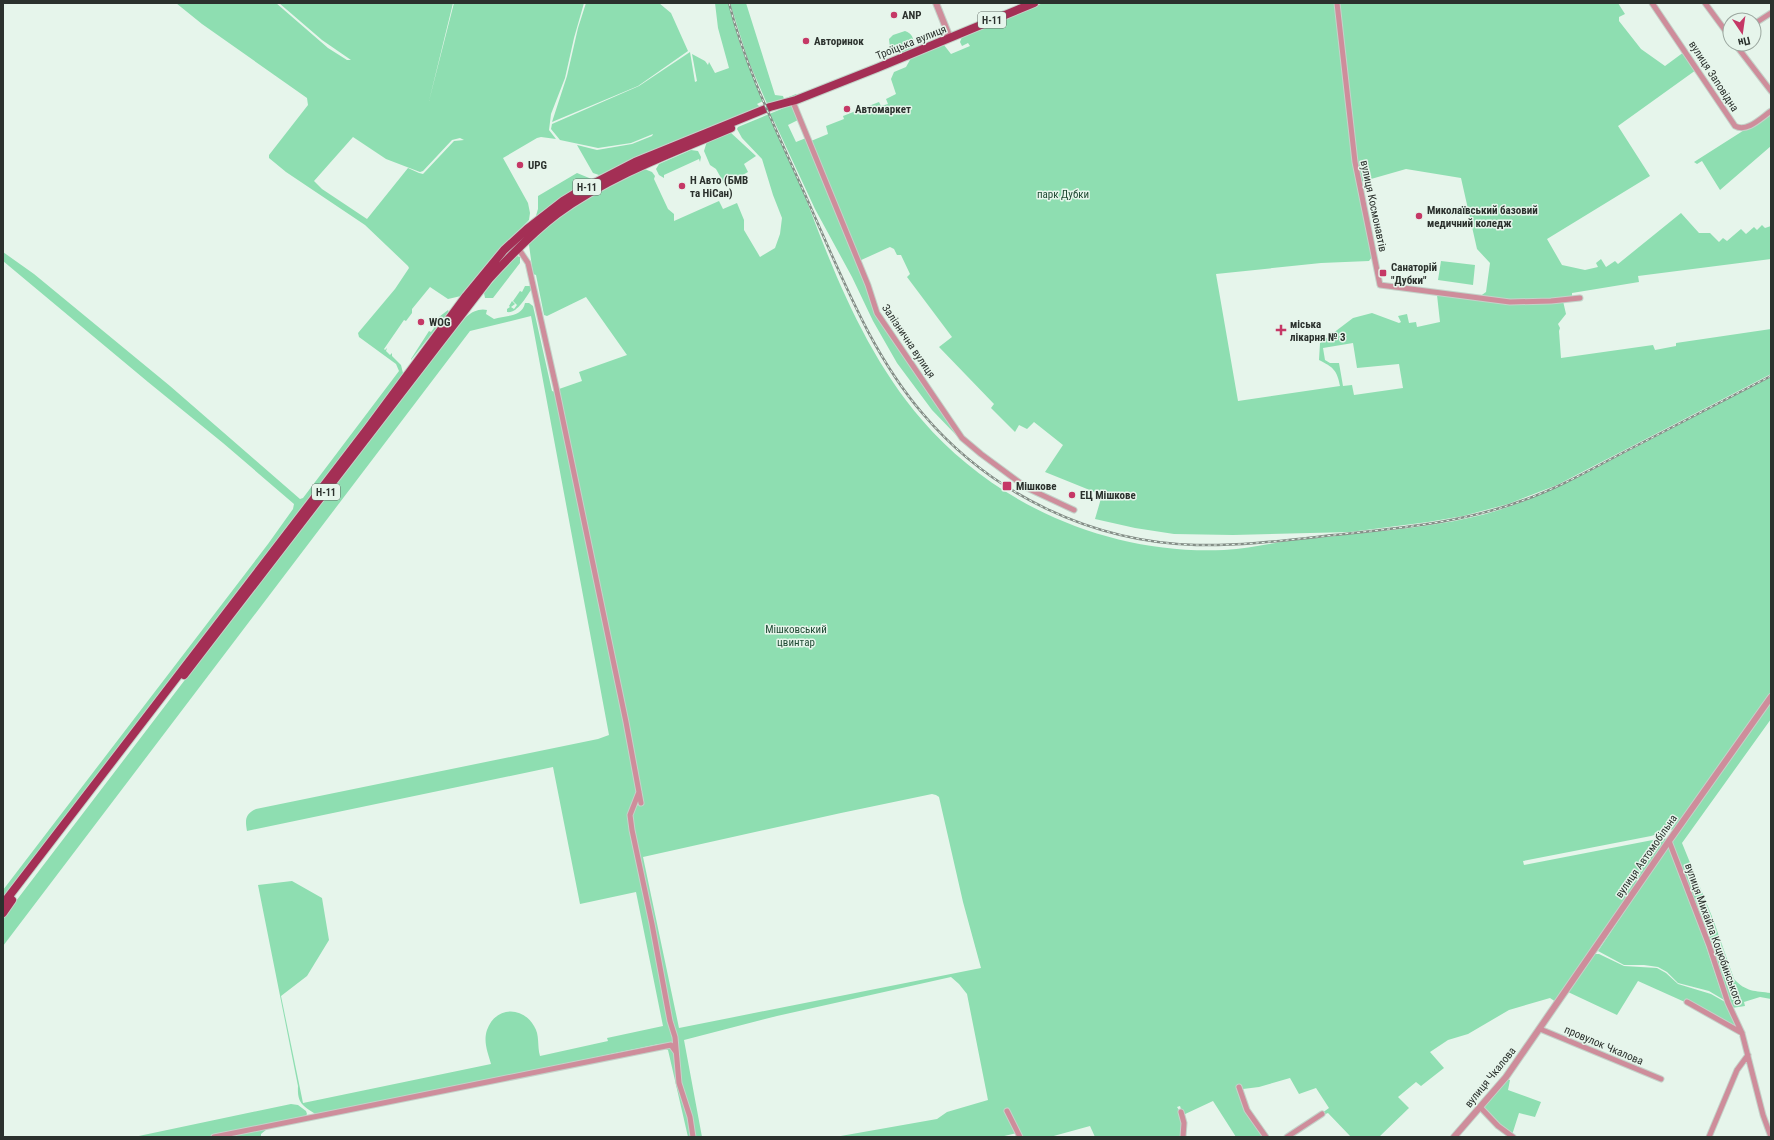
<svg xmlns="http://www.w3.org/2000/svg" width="1774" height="1140" font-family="'Roboto Condensed',sans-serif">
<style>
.green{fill:#8edeb1;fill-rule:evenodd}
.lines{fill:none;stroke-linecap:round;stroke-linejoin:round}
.minor-casing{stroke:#c4d2c9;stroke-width:7}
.tertiary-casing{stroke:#c4d2c9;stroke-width:8}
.primary-casing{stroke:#c4d2c9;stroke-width:10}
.minor{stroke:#ce8d9b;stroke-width:5}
.tertiary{stroke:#ce8d9b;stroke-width:6}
.primary{stroke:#a42f55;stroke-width:8}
.rail-casing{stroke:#848e87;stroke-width:2.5}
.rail{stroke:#e6f5eb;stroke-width:1;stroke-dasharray:3;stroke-linecap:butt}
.poi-dot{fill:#c53866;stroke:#e6f5eb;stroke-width:1.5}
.labels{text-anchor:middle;stroke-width:3;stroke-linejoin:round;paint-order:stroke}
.shield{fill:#e6f5eb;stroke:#636c66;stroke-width:1}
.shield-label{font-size:10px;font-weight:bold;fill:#2b312d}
.poi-label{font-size:11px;font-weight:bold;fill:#2b312d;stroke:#e6f5eb;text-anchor:start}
.street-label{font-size:11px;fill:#2b312d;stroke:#e6f5eb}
.park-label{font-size:11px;fill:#214b35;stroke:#e6f5eb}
</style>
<rect width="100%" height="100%" fill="#e6f5eb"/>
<path class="green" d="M 176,3 L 276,3 L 328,48 L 347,60 L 351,60 L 322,40 L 279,3 L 453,3 L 429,101 L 454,3 L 584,3 L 574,38 L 565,78 L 551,114 L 549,130 L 556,139 L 541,137 L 537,138 L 503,158 L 528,203 L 530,213 L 529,220 L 489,261 L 461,296 L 448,299 L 430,287 L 412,309 L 412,313 L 406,321 L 404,320 L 384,349 L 385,350 L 387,348 L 386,351 L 390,355 L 392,353 L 392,356 L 401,365 L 404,377 L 3,900 L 3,890 L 268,544 L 293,509 L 294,504 L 223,443 L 148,382 L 3,261 L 3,252 L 34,274 L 170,386 L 300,499 L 303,498 L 399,371 L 396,364 L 359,337 L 358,333 L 395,289 L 409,268 L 408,266 L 365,225 L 286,172 L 269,158 L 269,155 L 308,105 L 307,98 L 202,24 ZM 353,137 L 386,159 L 420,172 L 423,171 L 452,140 L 460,138 L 464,140 L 454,141 L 423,174 L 419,173 L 408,168 L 367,219 L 322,189 L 314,181 Z
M 586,3 L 659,3 L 671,13 L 688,51 L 638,86 L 552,122 L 567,76 L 578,28 Z
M 715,3 L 728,3 L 741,47 L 763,101 L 757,104 L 760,107 L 612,171 L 599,175 L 593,173 L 577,145 L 597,150 L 632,144 L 652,136 L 653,134 L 631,143 L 598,148 L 560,140 L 551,129 L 552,124 L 639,86 L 690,52 L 695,82 L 697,81 L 692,54 L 705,61 L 708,65 L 709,62 L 715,73 L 729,68 L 718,28 Z
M 730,3 L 746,3 L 775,95 L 783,96 L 784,99 L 796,94 L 797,97 L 768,106 L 748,60 Z
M 1043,3 L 1618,3 L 1625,14 L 1619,17 L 1619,21 L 1641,49 L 1665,66 L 1684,52 L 1696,70 L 1618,126 L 1650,176 L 1547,239 L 1562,265 L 1585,270 L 1598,267 L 1596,263 L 1601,259 L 1606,267 L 1615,261 L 1618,264 L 1681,213 L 1699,233 L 1710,233 L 1719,242 L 1723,238 L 1727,241 L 1741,229 L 1746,234 L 1754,227 L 1757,230 L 1762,225 L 1765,228 L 1771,226 L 1771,259 L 1638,276 L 1639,282 L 1572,293 L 1572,298 C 1541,301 1511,300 1479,297 L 1486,292 L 1490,263 L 1477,249 L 1461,178 L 1406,169 L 1357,183 L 1372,257 L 1369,261 L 1321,263 L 1216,274 L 1238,401 L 1340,386 C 1337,370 1333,367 1319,360 L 1320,343 L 1353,318 L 1372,313 L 1399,323 L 1401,322 L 1398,316 L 1407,314 L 1409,323 L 1416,322 L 1417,327 L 1440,322 L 1437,295 L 1510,304 L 1563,301 L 1566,314 L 1558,324 L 1560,328 L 1559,331 L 1561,358 L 1653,345 L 1655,350 L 1676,346 L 1676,343 L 1771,329 L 1771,374 L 1557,485 L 1508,504 L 1463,516 L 1428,522 L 1350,532 L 1233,535 L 1174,534 L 1135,528 L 1095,519 L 1102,495 L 1045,472 L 1063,445 L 1034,422 L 1027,429 L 1019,425 L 1015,432 L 991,408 L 994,404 L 939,347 L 952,337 L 907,277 L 910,274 L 901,255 L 897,255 L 894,249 L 890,247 L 859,261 L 811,141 L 828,134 L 826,126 L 844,119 L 843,116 L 879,102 L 881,106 L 888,104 L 886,99 L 896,94 L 891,79 L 894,72 L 906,67 L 911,58 L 944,45 L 951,54 L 970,46 L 968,43 L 962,46 L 960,42 L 962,37 ZM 1353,343 L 1357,368 L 1399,364 L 1403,388 L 1354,395 L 1352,385 L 1343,386 L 1339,363 L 1330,363 L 1325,360 L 1323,348 Z
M 905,31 C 912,33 914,39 914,45 C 912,49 910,49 906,51 C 893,56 890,52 889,39 L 893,35 Z
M 791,105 L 798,120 L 788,125 L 796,142 L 806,138 L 867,285 L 874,311 L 960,437 L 958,437 L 932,410 L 897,363 L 873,321 L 852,277 L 815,209 L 774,121 L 772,122 C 781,145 794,168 803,191 C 833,271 865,354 922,420 C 996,506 1110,555 1224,550 C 1244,549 1262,545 1281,542 C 1299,539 1318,538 1337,536 C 1395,529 1455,526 1511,506 C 1557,490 1599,466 1642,444 C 1685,421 1728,399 1771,377 L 1771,693 L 1674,829 L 1651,836 L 1523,861 L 1524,865 L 1663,838 L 1667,839 L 1667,841 L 1556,1002 L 1550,998 L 1509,1010 L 1468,1034 L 1448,1040 L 1430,1052 L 1444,1068 L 1421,1086 L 1416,1082 L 1398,1097 L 1409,1108 L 1379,1137 L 1351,1137 L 1328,1113 L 1323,1115 L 1322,1113 L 1329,1108 L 1316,1088 L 1299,1094 L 1290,1078 L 1259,1087 L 1243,1089 L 1240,1093 L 1265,1137 L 1236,1137 L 1213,1101 L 1183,1115 L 1180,1106 L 1177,1107 C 1184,1116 1182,1126 1182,1137 L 1095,1137 L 1090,1126 L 1050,1137 L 1018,1137 L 1017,1133 L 1000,1137 L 835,1137 L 937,1119 L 947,1112 L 988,1100 L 967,994 L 959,984 L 951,977 L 777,1016 L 684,1040 L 702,1137 L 694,1137 L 680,1083 L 673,1026 L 633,829 L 632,815 L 636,806 L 640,804 L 644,805 L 559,389 L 582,381 L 579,372 L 627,355 L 586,297 L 547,316 L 544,315 L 536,275 L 533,274 L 529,245 L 530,240 L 569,207 L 642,168 L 652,172 L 655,176 L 654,179 L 668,209 L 674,214 L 674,221 L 719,201 L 723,209 L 737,203 L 744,220 L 744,230 L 760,257 L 775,248 L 780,234 L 782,218 L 773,195 L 762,159 L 742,138 L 737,129 L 738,127 ZM 932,794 L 936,795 L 939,797 L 963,902 L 981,968 L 679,1028 L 643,857 L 841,813 Z
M 1771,113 L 1771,146 L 1720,190 L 1702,161 L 1697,164 L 1694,162 Z
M 730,132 L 756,156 L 744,164 L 748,172 L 725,185 L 716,169 L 710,165 L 704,151 L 707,141 Z
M 691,150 L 698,151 L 701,157 L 700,162 L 699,159 L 664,175 L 664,178 L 659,175 L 656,169 L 659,164 Z
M 577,173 L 594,180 L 535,219 L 538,209 L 538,196 Z
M 517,256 L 520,257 L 520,263 L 493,298 L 485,298 L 484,293 L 513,257 Z
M 1441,261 L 1475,265 L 1473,285 L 1438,280 Z
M 525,286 L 531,286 L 531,290 C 526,297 517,314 507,312 L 507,309 L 510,307 L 509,306 L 512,301 L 515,304 L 511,307 L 514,309 L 517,305 L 513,301 L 520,291 L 522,292 Z
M 525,303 L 529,303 L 533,306 L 552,391 L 555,392 L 628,739 L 637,789 L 628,814 L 674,1043 L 659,1044 L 317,1115 C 303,1106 297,1104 298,1086 L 258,885 L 292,881 L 322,898 L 329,940 L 307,976 L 281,996 L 303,1103 L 491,1064 C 488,1053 483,1042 487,1030 C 495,1007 522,1005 534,1026 C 540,1035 537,1046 540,1056 L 608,1041 L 607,1038 L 663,1026 L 636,892 L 580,904 L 553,767 L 247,831 C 245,820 245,814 256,809 L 598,739 L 609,735 L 531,316 L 470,331 L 3,946 L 3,918 L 411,384 L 466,317 C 472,311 481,308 487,310 L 486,314 L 494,319 C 505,315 522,318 525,303 Z
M 448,310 L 449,312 L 411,360 L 411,359 L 429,331 L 431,332 L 434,328 L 433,327 L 439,317 Z
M 1771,700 L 1771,719 L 1682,843 L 1713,919 L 1734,979 C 1746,992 1755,991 1771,993 L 1771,999 L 1760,997 L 1744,1002 L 1745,1006 L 1732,1008 L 1672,842 Z
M 1667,848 L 1670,849 L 1696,916 L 1724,1000 L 1709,991 L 1678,983 L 1667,972 L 1658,967 L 1644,965 L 1624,965 L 1598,951 Z
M 1594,954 L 1599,954 L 1624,966 L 1657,968 L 1666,973 L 1678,984 L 1711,994 L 1727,1003 L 1739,1029 L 1687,1003 L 1638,981 L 1617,1015 L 1568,992 Z
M 670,1047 L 674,1050 L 692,1137 L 688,1137 L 668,1050 L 663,1048 L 267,1129 L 261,1134 L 261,1137 L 216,1137 Z
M 1507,1079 L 1510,1080 L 1508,1090 L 1541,1102 L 1535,1117 L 1519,1113 L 1512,1135 L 1483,1108 L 1483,1106 Z
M 291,1104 L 298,1105 L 306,1111 L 307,1114 L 305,1117 L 210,1137 L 134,1137 Z"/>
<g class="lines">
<defs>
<path id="minor" d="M 1337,3 L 1355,162 L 1380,285 L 1510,302 L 1551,301 L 1580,298
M 1652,3 L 1735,126 C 1747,133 1762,117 1771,111
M 1705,3 L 1730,37
M 1754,24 L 1771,13
M 1735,44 L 1771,91
M 793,102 L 868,285 L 877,313 L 962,438 L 981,454 L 1027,488 L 1074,510
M 518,248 L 528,263 L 556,387 L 626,722 L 641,803
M 639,792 L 630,815 L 632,830 L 652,924 L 670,1021 L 675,1037 L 679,1083 L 690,1117 L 693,1137
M 1669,841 L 1709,945 L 1728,1003 L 1742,1033 L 1763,1115 L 1771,1137
M 1687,1002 L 1742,1033
M 1540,1029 L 1661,1079
M 1239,1087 L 1247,1110 L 1266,1137
M 1480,1107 L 1498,1126 L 1513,1137
M 1007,1111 L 1020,1137
M 1181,1112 L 1184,1123 L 1183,1137
M 214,1137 L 671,1045 L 676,1052
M 1287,1137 L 1322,1114
M 1709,1137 L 1737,1070 L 1748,1055"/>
<path id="tertiary" d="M 936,3 L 950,38
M 1454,1137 L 1506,1077 L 1669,841 L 1771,697"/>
<path id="primary" d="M 184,675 L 489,279 C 510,256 532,233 557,214 C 609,176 672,153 731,128
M 3,904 L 368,428 L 466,296 L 504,250 L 527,229 L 563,201 L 581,190 L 635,162 L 770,107 L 796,100 L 877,68 L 1034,3
M 3,913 L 12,900"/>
</defs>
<use href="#minor" class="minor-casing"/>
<use href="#tertiary" class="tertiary-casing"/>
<use href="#primary" class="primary-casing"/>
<use href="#minor" class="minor"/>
<use href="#tertiary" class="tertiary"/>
<use href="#primary" class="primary"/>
<defs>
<path id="rail" d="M 729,3 C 748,77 784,145 814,215 C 845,284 873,356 923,414 C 991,494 1091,542 1196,545 C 1242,546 1288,540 1334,535 C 1398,528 1463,523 1524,500 C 1561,487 1595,467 1630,449 C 1677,425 1724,400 1771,376"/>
</defs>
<use href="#rail" class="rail-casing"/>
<use href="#rail" class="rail"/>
</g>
<g class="poi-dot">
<circle cx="894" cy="15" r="4"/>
<circle cx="806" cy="41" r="4"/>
<circle cx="847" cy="109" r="4"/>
<circle cx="520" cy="165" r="4"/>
<circle cx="682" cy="186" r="4"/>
<circle cx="1419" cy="216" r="4"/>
<rect x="1379" y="269" width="8" height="8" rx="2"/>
<circle cx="421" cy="322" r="4"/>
<path d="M1279 324h4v4h4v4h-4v4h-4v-4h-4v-4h4z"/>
<rect x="1002" y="481" width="10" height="10" rx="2"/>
<circle cx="1072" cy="495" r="4"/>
</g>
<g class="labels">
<g class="shield">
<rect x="978" y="12" width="28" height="16" rx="3"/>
<rect x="573" y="179" width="28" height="16" rx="3"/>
<rect x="312" y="484" width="28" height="16" rx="3"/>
</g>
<g class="shield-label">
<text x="992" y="24">Н-11</text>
<text x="587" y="191">Н-11</text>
<text x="326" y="496">Н-11</text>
</g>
<g class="poi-label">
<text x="902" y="19">ANP</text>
<text x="814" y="45">Авторинок</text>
<text x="855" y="113">Автомаркет</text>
<text x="528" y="169">UPG</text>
<text x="690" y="184">Н Авто (БМВ<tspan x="690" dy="13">та НіСан)</tspan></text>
<text x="1427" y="214">Миколаївський базовий<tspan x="1427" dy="13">медичний коледж</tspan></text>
<text x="1391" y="271">Санаторій<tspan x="1391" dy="13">"Дубки"</tspan></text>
<text x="429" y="326">WOG</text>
<text x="1290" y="328">міська<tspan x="1290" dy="13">лікарня № 3</tspan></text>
<text x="1016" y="490">Мішкове</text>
<text x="1080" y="499">ЕЦ Мішкове</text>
</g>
<g class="street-label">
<text transform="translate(911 42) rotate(-22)" y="4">Троїцька вулиця</text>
<text transform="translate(1714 76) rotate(57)" y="4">вулиця Заповідна</text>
<text transform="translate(1374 206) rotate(78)" y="4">вулиця Космонавтів</text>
<text transform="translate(909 341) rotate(56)" y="4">Залізнична вулиця</text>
<text transform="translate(1646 856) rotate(-55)" y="4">вулиця Автомобільна</text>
<text transform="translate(1714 934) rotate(70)" y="4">вулиця Михайла Коцюбинського</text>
<text transform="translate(1604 1045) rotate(23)" y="4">провулок Чкалова</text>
<text transform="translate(1490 1077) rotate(-51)" y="4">вулиця Чкалова</text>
</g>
<g class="park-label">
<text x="1063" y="198">парк Дубки</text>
<text x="796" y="633">Мішковський<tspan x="796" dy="13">цвинтар</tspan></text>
</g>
</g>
<rect width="1774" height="1140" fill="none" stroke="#2b312d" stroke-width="8"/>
<g transform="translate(1742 32) rotate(167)"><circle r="19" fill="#e6f5eb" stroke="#9ba79f"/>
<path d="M0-3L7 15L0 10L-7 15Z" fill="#c53866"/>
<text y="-6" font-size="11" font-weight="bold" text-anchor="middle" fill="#2b312d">Пн</text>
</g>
</svg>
